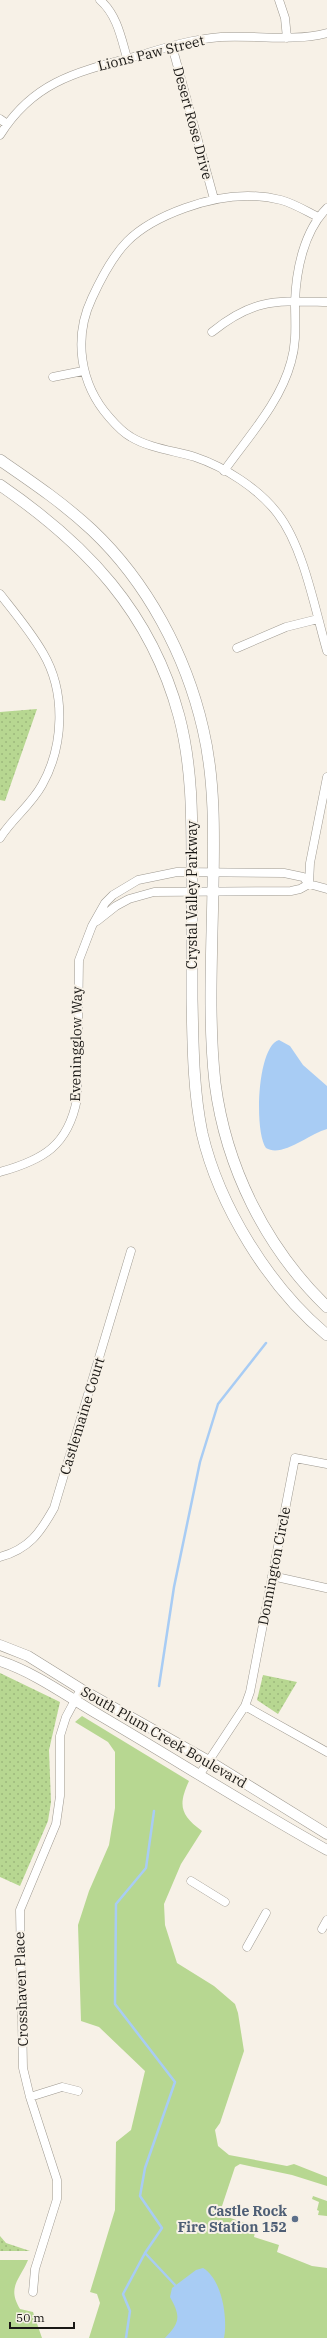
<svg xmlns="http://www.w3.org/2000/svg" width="327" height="2338" font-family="'IBM Plex Serif',serif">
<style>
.grass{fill:#b7d791}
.park{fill:url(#park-dots)}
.water{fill:#a8ccf4}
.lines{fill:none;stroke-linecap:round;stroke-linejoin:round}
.stream{stroke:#a8ccf4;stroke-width:2.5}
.minor-casing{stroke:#9e9990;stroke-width:9}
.tertiary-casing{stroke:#9e9990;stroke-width:11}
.secondary-casing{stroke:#9e9990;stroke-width:12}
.minor{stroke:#fff;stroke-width:8}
.tertiary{stroke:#fff;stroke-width:10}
.secondary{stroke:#fff;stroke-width:11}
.service-dot{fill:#5c6f8a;stroke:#f7f1e7;stroke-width:1.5}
.labels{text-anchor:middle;stroke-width:4;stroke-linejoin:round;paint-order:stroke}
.street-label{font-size:14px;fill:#1a1815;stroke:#f7f1e7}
.service-label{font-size:14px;font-weight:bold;fill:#4e5e75;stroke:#f7f1e7;text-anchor:end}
</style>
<defs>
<pattern id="park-dots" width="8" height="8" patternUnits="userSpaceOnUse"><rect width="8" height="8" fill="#b7d791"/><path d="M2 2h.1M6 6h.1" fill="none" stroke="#9db87c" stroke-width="1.8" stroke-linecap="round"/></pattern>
</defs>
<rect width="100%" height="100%" fill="#f7f1e7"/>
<path class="grass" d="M 82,1716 L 189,1781 C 178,1805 180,1815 202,1831 L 181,1864 L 164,1904 L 165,1925 L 177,1963 L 214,1986 L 235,2004 L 238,2013 L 244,2051 L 220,2123 L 215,2130 L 218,2146 L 229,2155 L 287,2166 L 294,2164 L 327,2177 L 327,2186 L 292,2175 L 240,2164 L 235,2167 L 221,2209 L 222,2215 L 256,2227 L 254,2237 L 279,2245 L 277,2252 L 312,2266 L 327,2268 L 327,2338 L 89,2338 L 100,2303 L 97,2294 L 90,2292 L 115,2210 L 116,2142 L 131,2130 L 145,2071 L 99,2027 L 81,2021 L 78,1925 L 89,1891 L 109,1845 L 115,1808 L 115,1752 L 108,1742 L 75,1722 Z
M 313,2196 L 327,2201 L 327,2216 L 318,2215 L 319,2211 L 317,2210 L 319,2202 L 312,2199 Z
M 0,2260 L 28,2260 C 19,2281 7,2287 20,2309 L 33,2312 L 42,2338 L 0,2338 Z"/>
<path class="park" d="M 37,709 L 5,801 L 0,800 L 0,712 Z
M 0,1673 L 60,1702 L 49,1750 L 51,1802 L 48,1821 L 20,1886 L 0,1877 Z
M 263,1675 L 297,1682 L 278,1714 L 257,1700 Z
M 0,2236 L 6,2243 L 30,2251 L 0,2251 Z"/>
<path class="water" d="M 279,1040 L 290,1046 L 303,1065 L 327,1086 L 327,1129 C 309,1134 282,1158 266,1148 C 254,1132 257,1046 279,1040 Z
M 203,2268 C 222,2279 228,2318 224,2338 L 165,2338 C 180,2322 181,2317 170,2297 L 172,2288 L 196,2270 Z"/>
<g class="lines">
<path class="stream" d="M 159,1686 L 174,1587 L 200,1462 L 218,1404 L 266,1343
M 154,1811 L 146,1868 L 116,1904 L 115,2004 L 175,2082 L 145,2168 L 140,2196 L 162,2228 L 145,2253 L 175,2285
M 126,2338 L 130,2311 L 123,2294 L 145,2253"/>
<defs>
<path id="minor" d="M 100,0 C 117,15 121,37 127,58
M 279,0 L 285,18 L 287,38
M 172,46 L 214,199
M 0,119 L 7,124
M 0,135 C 35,79 81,71 141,55 C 167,47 193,39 221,37 C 256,35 292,42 327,33
M 318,217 C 306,211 293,203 281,200 C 249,192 215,197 185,208 C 132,227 115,248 92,298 C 73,338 80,384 109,417 C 115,424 122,432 131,437 C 149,448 175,451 195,457 C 225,467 259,489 278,514 C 304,548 315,610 327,651
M 212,332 C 254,298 276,301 327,302
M 53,377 L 83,371
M 224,471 C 248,437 280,403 291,362 C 297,342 295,323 295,302 C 296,270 304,231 327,208
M 0,594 C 15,613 31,632 43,653 C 66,692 64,746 42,785 C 31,805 12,819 0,838
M 237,648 L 286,627 L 318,619
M 309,884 L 310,863 L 327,777
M 97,921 L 116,906 L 129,899 L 154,892 L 291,891 L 300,889 L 309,884
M 0,1172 C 43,1160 68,1146 77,1099 L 79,960 L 92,926 L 105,903 L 113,895 L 138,880 L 177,872 L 284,873 L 303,877 L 309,884 L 327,889
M 0,1557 C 29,1549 40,1533 54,1508 L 131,1251
M 272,1576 L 326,1588
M 245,1706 L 327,1752
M 200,1774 L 245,1706 L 250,1692 L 295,1458 L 327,1464
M 191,1881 L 225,1902
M 322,1929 L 327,1920
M 247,1947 L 266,1913
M 30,2097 L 62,2087 L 78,2091
M 33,2292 L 35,2269 L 57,2199 L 57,2180 L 30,2097 L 23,2068 L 20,1910 L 56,1824 L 60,1796 L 60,1736 L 66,1717 L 81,1689"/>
<path id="tertiary" d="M 0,1645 L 28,1656 L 81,1689 L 209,1761 L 327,1834
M 0,1661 C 36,1673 68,1697 101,1716 C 176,1760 250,1807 327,1850"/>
<path id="secondary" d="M 0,460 C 32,482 63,503 92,530 C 147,582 186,655 203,729 C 215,780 214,834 213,886 C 212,951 208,1019 215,1083 C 226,1168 266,1248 327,1307
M 0,485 C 86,544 151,612 179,716 C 193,769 192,823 192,878 C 192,918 192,959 192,999 C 193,1044 193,1089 202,1133 C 219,1206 269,1287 327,1335"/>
</defs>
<use href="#minor" class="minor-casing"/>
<use href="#tertiary" class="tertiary-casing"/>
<use href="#secondary" class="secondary-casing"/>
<use href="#minor" class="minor"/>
<use href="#tertiary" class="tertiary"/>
<use href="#secondary" class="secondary"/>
</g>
<circle class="service-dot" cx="295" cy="2219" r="4"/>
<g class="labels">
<g class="street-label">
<text transform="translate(151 53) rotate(-14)" y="5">Lions Paw Street</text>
<text transform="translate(193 123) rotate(75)" y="5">Desert Rose Drive</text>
<text transform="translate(192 895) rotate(-90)" y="5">Crystal Valley Parkway</text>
<text transform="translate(76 1044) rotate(-89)" y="5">Eveningglow Way</text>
<text transform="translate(82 1416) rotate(-73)" y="5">Castlemaine Court</text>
<text transform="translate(274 1566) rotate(-79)" y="5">Donnington Circle</text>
<text transform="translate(164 1737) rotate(30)" y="5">South Plum Creek Boulevard</text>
<text transform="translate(21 1989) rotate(-92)" y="5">Crosshaven Place</text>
</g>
<g class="service-label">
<text x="287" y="2216">Castle Rock<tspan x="287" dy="16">Fire Station 152</tspan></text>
</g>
</g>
<path d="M10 2322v6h64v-6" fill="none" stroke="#1a1815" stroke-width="2"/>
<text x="16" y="2322" font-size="12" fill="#1a1815" stroke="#f7f1e7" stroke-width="3" paint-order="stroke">50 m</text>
</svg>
